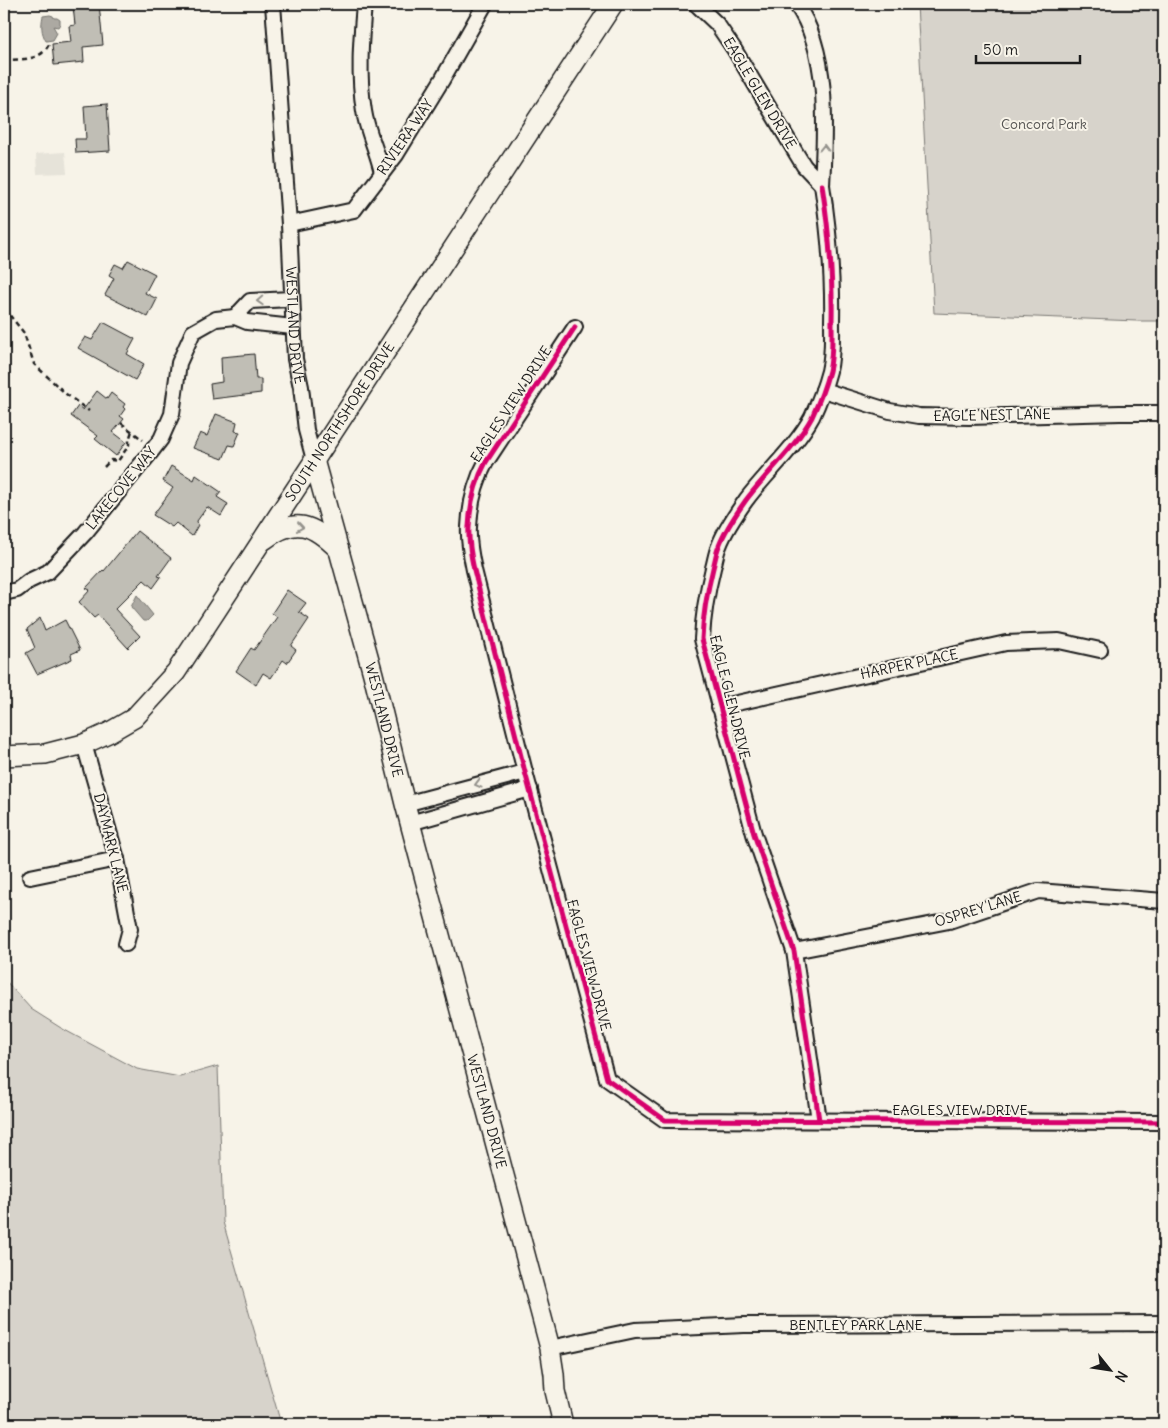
<svg xmlns="http://www.w3.org/2000/svg" width="1168" height="1428" font-family="Delius,sans-serif">
<style>
.built{fill:#e6e3d9}
.green{fill:#d7d3cb;stroke:#7a7874}
.water{fill:#aca9a2;stroke:#72716c}
.building{fill:#c0beb5;stroke:#1c1c1c}
.lines{fill:none;stroke-linecap:round;stroke-linejoin:round}
.street-casing{stroke:#1c1c1c;stroke-width:18}
.secondary-casing{stroke:#1c1c1c;stroke-width:22}
.path{stroke:#1c1c1c;stroke-width:2.5;stroke-dasharray:5 4;stroke-linecap:butt}
.street{stroke:#f7f3e8;stroke-width:14}
.secondary{stroke:#f7f3e8;stroke-width:19}
.cycleway-casing{stroke:#f7f3e8;stroke-width:8}
.cycleway{stroke:#d6006c;stroke-width:5}
.oneway{stroke:#94928c}
.labels{text-anchor:middle;stroke-width:4;stroke-linejoin:round;paint-order:stroke}
.street-label{font-size:14px;fill:#1c1c1c;stroke:#f7f3e8}
.park-label{font-size:14px;fill:#545351;stroke:#f7f3e8}
</style>
<rect width="100%" height="100%" fill="#f7f3e8"/>
<filter id="ink" filterUnits="userSpaceOnUse"><feTurbulence type="fractalNoise" baseFrequency=".02" numOctaves="2"/><feDisplacementMap in="SourceGraphic" scale="10" xChannelSelector="R" yChannelSelector="G"/><feConvolveMatrix kernelMatrix="1 2 1 2 8 2 1 2 1" color-interpolation-filters="sRGB"/></filter>
<g filter="url(#ink)">
<path class="built" d="M 65,152 L 67,173 L 37,174 L 36,154 Z"/>
<path class="green" d="M 917,4 L 1164,4 L 1164,321 L 1137,321 L 934,313 Z
M 4,979 L 31,1009 L 61,1028 L 137,1069 L 180,1077 L 218,1066 L 223,1222 L 281,1424 L 11,1424 L 4,1415 Z"/>
<path class="water" d="M 50,15 L 53,16 L 54,18 L 57,18 L 60,20 L 60,24 L 58,27 L 53,26 L 57,33 L 53,40 L 46,41 C 41,32 41,25 43,16 Z
M 137,595 L 153,615 L 147,621 L 143,621 L 131,607 Z"/>
<path class="building" d="M 74,4 L 99,4 L 103,45 L 83,47 L 84,62 L 54,65 L 52,44 L 71,42 L 69,26 L 75,25 L 73,6 L 75,6 Z
M 107,104 L 110,151 L 76,153 L 75,139 L 86,139 L 84,106 Z
M 128,260 L 155,274 L 145,293 L 157,299 L 148,317 L 105,295 L 114,278 L 109,275 L 115,264 L 123,268 Z
M 103,322 L 135,339 L 127,354 L 144,364 L 135,380 L 78,348 L 85,337 L 92,340 Z
M 254,354 L 256,379 L 261,379 L 261,393 L 212,399 L 210,384 L 222,382 L 221,357 Z
M 97,391 L 107,399 L 111,393 L 125,404 L 123,407 L 125,409 L 120,416 L 124,419 L 113,432 L 126,442 L 116,456 L 95,439 L 98,436 L 71,416 L 78,406 L 83,410 Z
M 216,414 L 237,422 L 235,431 L 240,432 L 234,446 L 229,445 L 223,459 L 193,448 L 200,433 L 207,436 Z
M 171,466 L 194,480 L 196,475 L 221,492 L 217,497 L 228,504 L 221,516 L 207,507 L 197,521 L 198,525 L 192,536 L 176,523 L 172,527 L 153,515 L 173,488 L 163,481 Z
M 137,531 L 171,558 L 158,576 L 161,577 L 153,588 L 144,580 L 115,609 L 140,636 L 128,648 L 98,615 L 94,618 L 79,602 L 90,590 L 86,588 L 103,570 L 104,571 Z
M 287,590 L 306,603 L 299,612 L 309,619 L 291,646 L 296,650 L 287,663 L 283,660 L 271,678 L 263,673 L 256,685 L 236,671 L 251,648 L 254,650 L 277,617 L 272,613 Z
M 40,618 L 45,631 L 65,620 L 80,650 L 71,654 L 72,659 L 37,674 L 26,653 L 35,648 L 27,629 Z"/>
<g class="lines">
<defs>
<g id="street">
<path id="s1" d="M 273,4 L 289,224 L 295,359 L 301,387 L 306,430 L 314,460"/>
<path d="M 364,4 C 361,40 358,75 364,111 C 367,132 378,152 382,173"/>
<path d="M 696,4 L 717,24 L 734,49 L 796,153 L 804,166 L 822,185 C 825,129 830,52 796,4"/>
<path d="M 289,224 L 354,210 L 357,206 L 396,155 L 442,80 L 485,4"/>
<path d="M 235,317 L 250,301 L 291,299"/>
<path d="M 575,327 L 486,462 C 475,482 470,505 469,527 C 468,541 471,556 474,570 L 525,772 L 607,1079 L 665,1120 L 1164,1122"/>
<path d="M 823,390 L 890,411 L 919,416 L 969,417 L 1120,413 L 1164,413"/>
<path d="M 4,593 L 17,590 L 29,581 L 48,572 L 85,533 L 151,452 L 161,439 L 172,414 L 179,363 L 193,332 L 216,319 L 235,317 L 247,322 L 293,327"/>
<path d="M 719,707 L 1006,643 L 1059,641 L 1100,650"/>
<path d="M 84,744 L 117,859 L 130,929 L 126,944"/>
<path d="M 405,804 L 525,772"/>
<path d="M 410,823 L 530,789"/>
<path d="M 30,877 L 117,859"/>
<path d="M 794,951 L 949,921 L 1038,891 L 1164,901"/>
<path d="M 819,1120 L 794,951 L 754,834 L 702,639 C 703,615 707,592 713,568 C 715,561 716,553 719,546 C 725,530 736,514 746,500 C 767,472 795,448 812,417 C 819,402 825,386 829,371 C 833,355 832,337 832,321 C 833,275 829,231 822,185"/>
<path d="M 550,1348 L 635,1330 L 744,1325 L 1164,1323"/>
</g>
<g id="secondary">
<path id="s2" d="M 314,460 L 373,674 L 405,804 L 550,1348 L 554,1374 L 555,1391 L 563,1424"/>
<path d="M 264,540 C 295,516 313,524 339,550"/>
<path id="s3" d="M 4,756 L 45,754 L 84,744 L 108,733 L 134,718 L 176,672 L 613,4"/>
</g>
</defs>
<use href="#street" class="street-casing"/>
<use href="#secondary" class="secondary-casing"/>
<path class="path" d="M 4,60 C 20,59 41,62 49,44
M 4,308 L 24,333 L 34,364 L 66,394 L 89,411
M 121,423 L 143,440
M 104,467 L 111,460 L 118,461 L 129,445 L 129,440 L 132,431"/>
<use href="#street" class="street"/>
<use href="#secondary" class="secondary"/>
<defs>
<path id="cycleway" d="M 575,327 L 486,462 C 475,482 470,505 469,527 C 468,541 471,556 474,570 L 525,772 L 607,1079 L 665,1120 L 1164,1122
M 819,1120 L 794,951 L 754,834 L 702,639 C 703,615 707,592 713,568 C 715,561 716,553 719,546 C 725,530 736,514 746,500 C 767,472 795,448 812,417 C 819,402 825,386 829,371 C 833,355 832,337 832,321 C 833,275 829,231 822,185"/>
</defs>
<use href="#cycleway" class="cycleway-casing"/>
<use href="#cycleway" class="cycleway"/>
</g>
<defs><path id="oneway-chevron" d="M-2-3.5L2.5 0L-2 3.5" fill="none" stroke-width="1.6" stroke-linecap="round" stroke-linejoin="round" transform="scale(1.25)"/></defs>
<g class="oneway">
<use href="#oneway-chevron" transform="translate(824 148) rotate(-89)"/>
<use href="#oneway-chevron" transform="translate(260 301) rotate(177)"/>
<use href="#oneway-chevron" transform="translate(300 527) rotate(8)"/>
<use href="#oneway-chevron" transform="translate(478 784) rotate(165)"/>
</g>
</g>
<g class="labels">
<g class="street-label">
<text transform="translate(760 93) rotate(59)" y="5">EAGLE GLEN DRIVE</text>
<text transform="translate(405 137) rotate(-56)" y="5">RIVIERA WAY</text>
<text dy="5" stroke="none"><textPath href="#s1" startOffset="322">WESTLAND DRIVE</textPath></text>
<text transform="translate(511 404) rotate(-57)" y="5">EAGLES VIEW DRIVE</text>
<text transform="translate(992 415) rotate(-1)" y="5">EAGLE NEST LANE</text>
<text dy="5" stroke="none"><textPath href="#s3" startOffset="499">SOUTH NORTHSHORE DRIVE</textPath></text>
<text transform="translate(121 488) rotate(-51)" y="5">LAKECOVE WAY</text>
<text transform="translate(909 664) rotate(-12)" y="5">HARPER PLACE</text>
<text transform="translate(730 697) rotate(76)" y="5">EAGLE GLEN DRIVE</text>
<text dy="5" stroke="none"><textPath href="#s2" startOffset="269">WESTLAND DRIVE</textPath></text>
<text transform="translate(111 843) rotate(76)" y="5">DAYMARK LANE</text>
<text transform="translate(978 909) rotate(-17)" y="5">OSPREY LANE</text>
<text transform="translate(589 965) rotate(75)" y="5">EAGLES VIEW DRIVE</text>
<text x="960" y="1115">EAGLES VIEW DRIVE</text>
<text dy="5" stroke="none"><textPath href="#s2" startOffset="674">WESTLAND DRIVE</textPath></text>
<text x="856" y="1330">BENTLEY PARK LANE</text>
</g>
<g class="park-label">
<text x="1044" y="129">Concord Park</text>
</g>
</g>
<rect width="1168" height="1428" fill="none" stroke="#f7f3e8" stroke-width="20"/>
<rect x="10" y="10" width="1148" height="1408" fill="none" stroke="#1c1c1c" stroke-width="2" filter="url(#ink)"/>
<g transform="translate(1110 1370) rotate(120)" stroke="#f7f3e8" stroke-width="4" paint-order="stroke">
<path d="M0-4L9 19L0 12L-9 19Z" fill="#1c1c1c"/>
<text y="-8" font-size="14" font-weight="bold" text-anchor="middle" fill="#1c1c1c">N</text>
</g>
<path d="M976 55v8h104v-8" fill="none" stroke="#1c1c1c" stroke-width="2.5"/>
<text x="983" y="55" font-size="15" fill="#1c1c1c" stroke="#f7f3e8" stroke-width="4" paint-order="stroke">50 m</text>
</svg>
